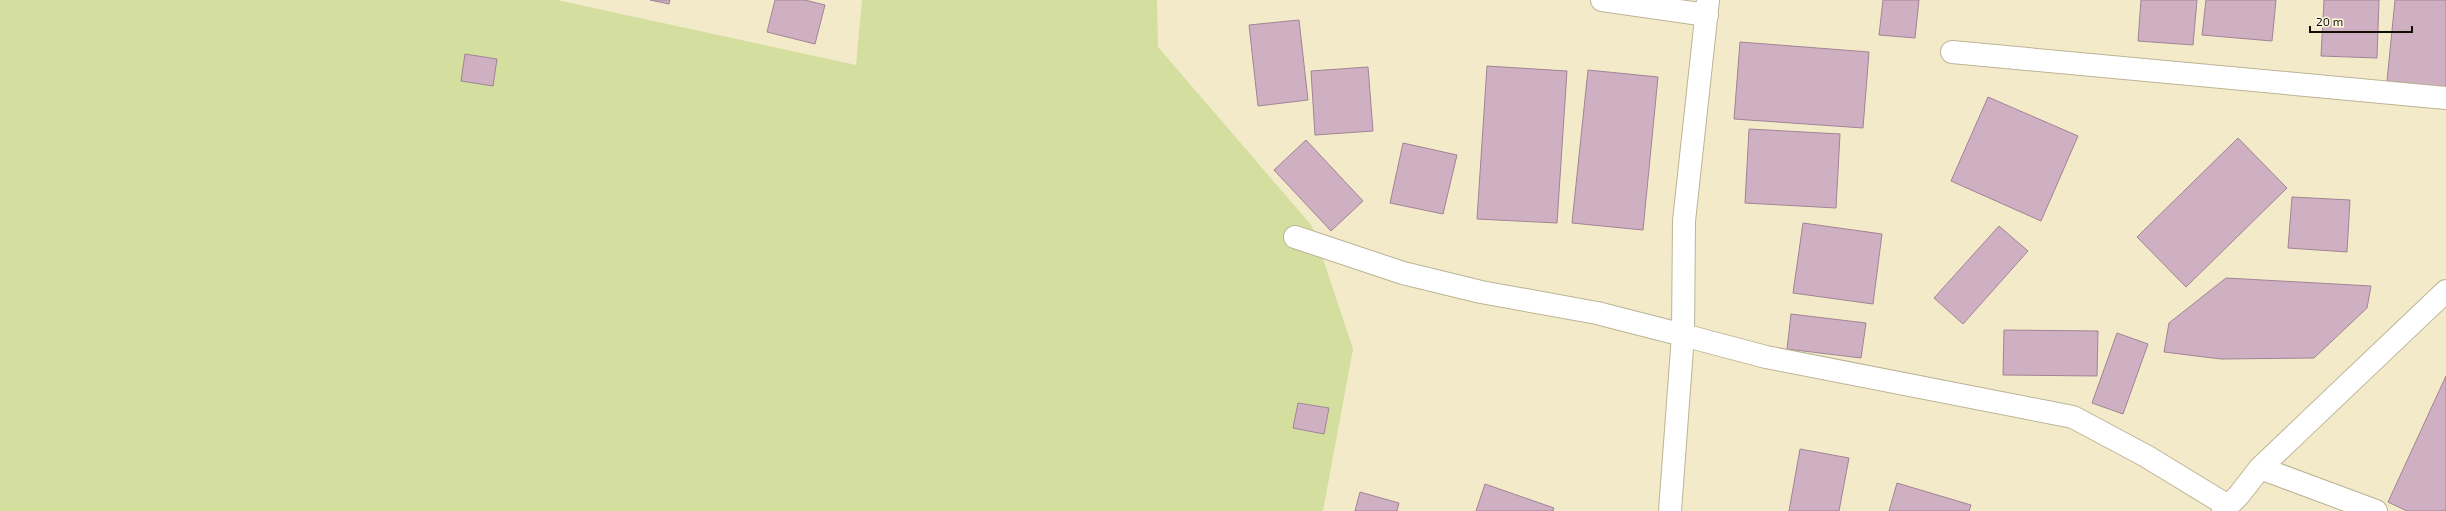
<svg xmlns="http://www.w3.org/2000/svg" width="2446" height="511" font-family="'Exo 2',sans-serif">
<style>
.green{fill:#d4de9f}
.building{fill:#cfb0c2;stroke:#a18495}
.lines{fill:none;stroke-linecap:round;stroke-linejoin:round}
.minor-casing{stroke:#bcb495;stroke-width:24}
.minor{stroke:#fff;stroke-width:22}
</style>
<rect width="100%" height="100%" fill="#f3eaca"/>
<path class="green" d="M 0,0 L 557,0 L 856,65 L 862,0 L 1157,0 L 1158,47 L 1312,226 L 1353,349 L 1323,511 L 0,511 Z"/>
<path class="building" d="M 650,0 L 670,0 L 669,4 Z
M 775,0 L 805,0 L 825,5 L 815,44 L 767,32 Z
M 1883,0 L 1919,0 L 1915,38 L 1879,35 Z
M 2141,0 L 2197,0 L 2193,45 L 2138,41 Z
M 2206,0 L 2276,0 L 2272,41 L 2202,35 Z
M 2324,0 L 2379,0 L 2377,58 L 2321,56 Z
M 2395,0 L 2446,0 L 2446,87 L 2387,81 Z
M 1299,20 L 1308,100 L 1258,106 L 1249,25 Z
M 1740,42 L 1869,52 L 1863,128 L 1734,119 Z
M 465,54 L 497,59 L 493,86 L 461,81 Z
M 1487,66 L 1567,71 L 1557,223 L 1477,219 Z
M 1368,67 L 1373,131 L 1315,135 L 1311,71 Z
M 1588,70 L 1658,77 L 1643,230 L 1572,223 Z
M 1988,97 L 2078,136 L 2041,221 L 1951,181 Z
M 1749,129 L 1840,134 L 1836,208 L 1745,203 Z
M 2238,138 L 2287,188 L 2186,287 L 2137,237 Z
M 1306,140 L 1363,201 L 1331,231 L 1274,170 Z
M 1403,143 L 1457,155 L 1443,214 L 1390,203 Z
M 2292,197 L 2350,200 L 2347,252 L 2288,248 Z
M 1803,223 L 1882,234 L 1873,304 L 1793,293 Z
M 1999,226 L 2028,251 L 1963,324 L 1934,298 Z
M 2226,278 L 2371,286 L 2367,308 L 2314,358 L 2221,359 L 2164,352 L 2169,323 Z
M 1791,314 L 1866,323 L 1861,358 L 1787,349 Z
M 2004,330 L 2098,331 L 2097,376 L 2003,375 Z
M 2117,333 L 2148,344 L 2123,414 L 2092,403 Z
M 2446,376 L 2446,511 L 2407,511 L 2388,502 Z
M 1298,403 L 1329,408 L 1324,434 L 1293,428 Z
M 1800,449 L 1849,458 L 1839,511 L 1789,511 Z
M 1897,483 L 1971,505 L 1969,511 L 1889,511 Z
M 1485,484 L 1554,508 L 1553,511 L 1476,511 Z
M 1360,492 L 1399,503 L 1397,511 L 1355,511 Z"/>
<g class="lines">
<defs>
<path id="minor" d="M 1602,0 L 1707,15
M 1708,0 L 1684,221 L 1683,335 L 1766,357 L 2073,417 L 2146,456 L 2228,506
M 1952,52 L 2446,98
M 1295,237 L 1403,273 L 1481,292 L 1597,313 L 1683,335 L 1670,511
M 2260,468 L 2376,511
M 2223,511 L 2239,495 L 2260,468 L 2446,291"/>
</defs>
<use href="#minor" class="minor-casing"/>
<use href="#minor" class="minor"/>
</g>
<path d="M2310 26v6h102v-6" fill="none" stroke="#110e04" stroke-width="2"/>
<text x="2316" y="26" font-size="12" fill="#110e04" stroke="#fef7de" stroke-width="3" paint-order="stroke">20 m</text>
</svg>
